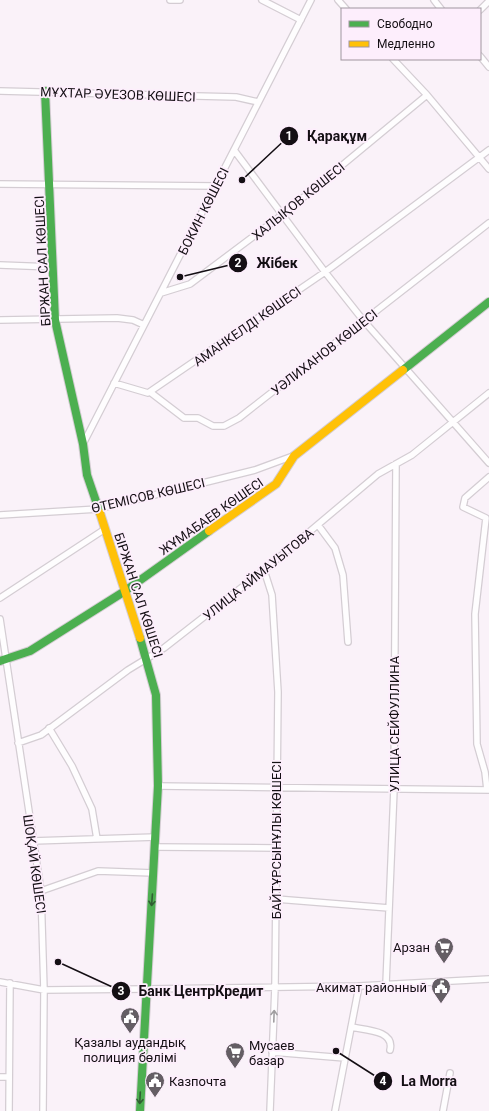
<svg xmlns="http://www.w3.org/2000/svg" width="489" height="1111" font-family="Roboto,sans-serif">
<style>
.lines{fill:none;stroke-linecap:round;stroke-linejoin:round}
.street-casing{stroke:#d4cdd3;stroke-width:8}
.fast-casing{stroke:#d4cdd3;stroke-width:10}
.slow-casing{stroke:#d4cdd3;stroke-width:10}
.street{stroke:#fefdfe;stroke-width:5.5}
.fast{stroke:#4caf50;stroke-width:8}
.slow{stroke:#ffc107;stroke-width:8}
.oneway{stroke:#305f32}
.oneway2{stroke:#a09ea0}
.labels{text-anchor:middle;stroke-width:3.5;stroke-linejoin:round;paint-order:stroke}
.street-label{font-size:13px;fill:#140f14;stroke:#fdeefc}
.poi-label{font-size:13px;fill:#140f14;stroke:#fdeefc;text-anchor:end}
.leader{fill:none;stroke:#140f14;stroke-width:1.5}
.callout-dot{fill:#140f14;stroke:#fdeefc;stroke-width:1.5}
.mark-label{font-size:12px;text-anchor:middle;font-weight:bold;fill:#fff}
.callout-label{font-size:14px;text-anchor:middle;font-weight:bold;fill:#140f14;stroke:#fdeefc;stroke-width:3.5;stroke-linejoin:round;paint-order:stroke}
</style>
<rect width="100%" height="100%" fill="#faf2f9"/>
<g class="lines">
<defs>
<path id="street" d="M 170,0 L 180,0
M 262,0 L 301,20
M 338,0 L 346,9
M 434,0 L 441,9
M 480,10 L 489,1
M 480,56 L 489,67
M 393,59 L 427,95 L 489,169
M 0,91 L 236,97 L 258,102
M 234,150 L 325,272 L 363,320 L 489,463
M 0,184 L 216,186
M 0,265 L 53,267
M 161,293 L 190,284 L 282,215 L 427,95
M 0,320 L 117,318 L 133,320 L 144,325
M 114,383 L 148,393 L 325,272 L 489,150
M 150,392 L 184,418 L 198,418 L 213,426 L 224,426 L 239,418 L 489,223
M 83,444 L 311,0
M 0,515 L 98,509 L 255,470 L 293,456
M 318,525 L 335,548 L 343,575 L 348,642
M 264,570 L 272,595 L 278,692 L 275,987 L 270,1111
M 0,598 L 105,529
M 0,619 L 41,891 L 44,990 L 43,1111
M 49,728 L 72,766 L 92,809 L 97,839
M 18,743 L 41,735 L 128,670 L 164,648 L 264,570 L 378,474 L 412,455 L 489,393
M 158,786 L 489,790
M 487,790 L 485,772 L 477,744 L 475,614 L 486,518 L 463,507 L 465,498 L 489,477
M 32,841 L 156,837
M 155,847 L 276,848
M 41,891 L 98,871 L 154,873
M 276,899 L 389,908
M 0,982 L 44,990 L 146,989 L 359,986 L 489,979
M 386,984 L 394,789 L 396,464
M 351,1027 C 365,1030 395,1030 390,1050
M 272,1052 L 345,1058
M 0,1077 L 8,1077
M 9,1111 L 10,983
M 335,1111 L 359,986
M 443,1111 L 450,1073"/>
<path id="fast" d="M 45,91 L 55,320 L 83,444 L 87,475 L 100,513
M 403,370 L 489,302
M 0,661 L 30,651 L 125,591 L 209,531
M 140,1111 L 158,786 L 156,695 L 140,638"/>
<path id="slow" d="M 100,513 L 140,638
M 209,531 L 276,484 L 294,456 L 403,370"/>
</defs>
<use href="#street" class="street-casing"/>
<use href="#fast" class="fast-casing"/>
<use href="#slow" class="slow-casing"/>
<use href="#street" class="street"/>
<use href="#fast" class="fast"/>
<use href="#slow" class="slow"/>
</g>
<defs><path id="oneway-shaft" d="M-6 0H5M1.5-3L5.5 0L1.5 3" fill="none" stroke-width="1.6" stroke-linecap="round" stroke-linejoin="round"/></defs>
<g class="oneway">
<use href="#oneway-shaft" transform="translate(152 900) rotate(94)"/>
<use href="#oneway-shaft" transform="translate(140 1098) rotate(93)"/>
</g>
<use class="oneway2" href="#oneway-shaft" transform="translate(274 1016) rotate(-88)"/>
<defs>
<symbol id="supermarket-pin" viewBox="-11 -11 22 30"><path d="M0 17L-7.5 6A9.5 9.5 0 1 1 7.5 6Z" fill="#645e64" stroke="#fdeefc"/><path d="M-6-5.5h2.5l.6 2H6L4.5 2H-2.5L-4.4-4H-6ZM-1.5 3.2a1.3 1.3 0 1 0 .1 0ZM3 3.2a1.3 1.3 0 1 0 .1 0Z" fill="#fff"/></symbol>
<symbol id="civic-pin" viewBox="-11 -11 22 30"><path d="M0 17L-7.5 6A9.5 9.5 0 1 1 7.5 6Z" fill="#645e64" stroke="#fdeefc"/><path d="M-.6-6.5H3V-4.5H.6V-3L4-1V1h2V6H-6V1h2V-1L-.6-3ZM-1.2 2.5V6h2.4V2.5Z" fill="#fff"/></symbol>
</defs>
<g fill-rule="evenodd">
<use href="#supermarket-pin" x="433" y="936" width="22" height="30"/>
<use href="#civic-pin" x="430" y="976" width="22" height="30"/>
<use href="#civic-pin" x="119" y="1006" width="22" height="30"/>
<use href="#supermarket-pin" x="224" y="1041" width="22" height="30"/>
<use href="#civic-pin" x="144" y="1070" width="22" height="30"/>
</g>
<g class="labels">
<g class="street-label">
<text transform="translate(118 94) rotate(2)" y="5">МҰХТАР ӘУЕЗОВ КӨШЕСІ</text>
<text transform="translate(298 201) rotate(-39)" y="5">ХАЛЫҚОВ КӨШЕСІ</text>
<text transform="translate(203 211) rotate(-63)" y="5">БОКИН КӨШЕСІ</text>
<text transform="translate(42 261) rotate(-93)" y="5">БІРЖАН САЛ КӨШЕСІ</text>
<text transform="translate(247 326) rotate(-35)" y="5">АМАНКЕЛДІ КӨШЕСІ</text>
<text transform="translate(324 352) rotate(-38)" y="5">УӘЛИХАНОВ КӨШЕСІ</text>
<text transform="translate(148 495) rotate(-13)" y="5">ӨТЕМІСОВ КӨШЕСІ</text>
<text transform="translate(211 516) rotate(-35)" y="5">ЖҰМАБАЕВ КӨШЕСІ</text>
<text transform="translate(258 574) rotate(-39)" y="5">УЛИЦА АЙМАУЫТОВА</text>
<text transform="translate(139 595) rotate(72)" y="5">БІРЖАН САЛ КӨШЕСІ</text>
<text transform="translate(394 724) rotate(-90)" y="5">УЛИЦА СЕЙФУЛЛИНА</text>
<text transform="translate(276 840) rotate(-90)" y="5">БАЙТҰРСЫНҰЛЫ КӨШЕСІ</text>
<text transform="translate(35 864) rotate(82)" y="5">ШОҚАЙ КӨШЕСІ</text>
</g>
<g class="poi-label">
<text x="430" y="952">Арзан</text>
<text x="427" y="992">Акимат районный</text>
<text x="130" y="1047" text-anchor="middle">Қазалы аудандық<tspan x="130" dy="15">полиция бөлімі</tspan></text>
<text x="249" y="1050" text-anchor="start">Мусаев<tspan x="249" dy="15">базар</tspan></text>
<text x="169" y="1086" text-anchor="start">Казпочта</text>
</g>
</g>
<path class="leader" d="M242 180L289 136M180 277L238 263M58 962L121 991M336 1051L383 1081"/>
<g class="callout-dot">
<circle cx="242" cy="180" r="4"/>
<circle cx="180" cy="277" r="4"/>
<circle cx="58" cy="962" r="4"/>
<circle cx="336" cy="1051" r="4"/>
<circle cx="289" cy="136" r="10"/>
<circle cx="238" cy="263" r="10"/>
<circle cx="121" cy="991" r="10"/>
<circle cx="383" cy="1081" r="10"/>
</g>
<g class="mark-label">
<text x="289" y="140">1</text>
<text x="238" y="267">2</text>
<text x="121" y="995">3</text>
<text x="383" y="1085">4</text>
</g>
<g class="callout-label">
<text x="337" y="141">Қарақұм</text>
<text x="277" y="268">Жібек</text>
<text x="201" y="996">Банк ЦентрКредит</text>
<text x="429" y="1086">La Morra</text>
</g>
<rect x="341" y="8" width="140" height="52" fill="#fdeefc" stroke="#a0959f"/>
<rect x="349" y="21" width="20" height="6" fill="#4caf50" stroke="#a0959f"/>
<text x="377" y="28" font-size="12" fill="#140f14">Свободно</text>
<rect x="349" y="41" width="20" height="6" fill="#ffc107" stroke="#a0959f"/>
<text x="377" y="48" font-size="12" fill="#140f14">Медленно</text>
</svg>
